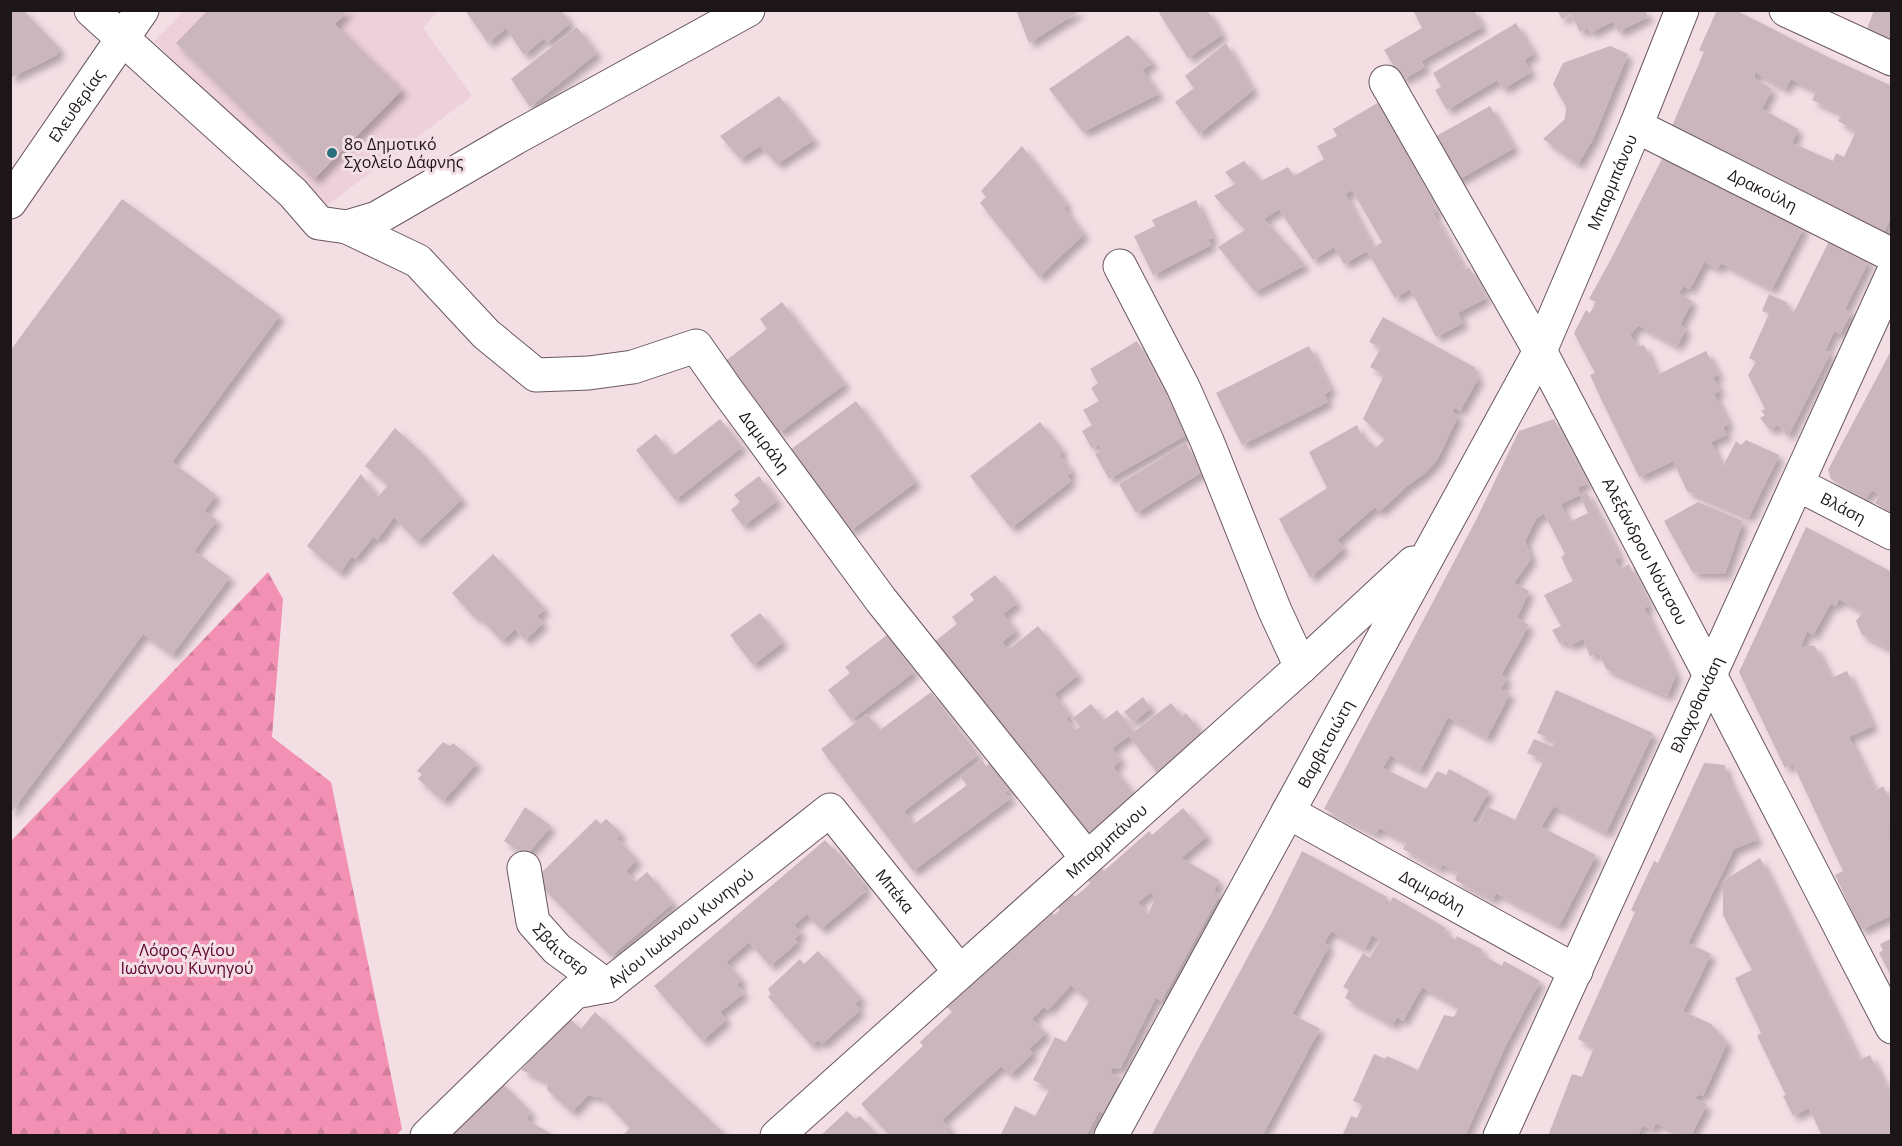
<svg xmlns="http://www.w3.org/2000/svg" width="1902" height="1146" font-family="'Open Sans',sans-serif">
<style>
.built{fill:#edd0d9}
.forest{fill:url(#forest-firs)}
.building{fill:#cab6bc;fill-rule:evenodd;filter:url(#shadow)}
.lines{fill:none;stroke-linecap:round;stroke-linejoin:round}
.minor-casing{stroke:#6a585e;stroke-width:35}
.minor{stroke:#fff;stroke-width:33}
.poi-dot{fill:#29707d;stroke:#f3dee4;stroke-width:2}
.labels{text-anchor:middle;stroke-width:6;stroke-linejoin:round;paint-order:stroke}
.street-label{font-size:16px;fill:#1d1618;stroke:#f3dee4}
.poi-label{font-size:16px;fill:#1d1618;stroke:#f3dee4;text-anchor:start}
.park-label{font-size:16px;fill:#5a0130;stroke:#f3dee4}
</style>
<defs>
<pattern id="forest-firs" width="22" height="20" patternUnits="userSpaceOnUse" patternTransform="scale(1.5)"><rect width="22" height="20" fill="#f391b5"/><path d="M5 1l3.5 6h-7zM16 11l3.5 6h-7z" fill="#d07c9b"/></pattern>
<filter id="shadow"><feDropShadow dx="5.5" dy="5.5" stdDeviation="3" flood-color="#0004"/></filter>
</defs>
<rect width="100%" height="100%" fill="#f3dee4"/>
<path class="built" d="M 184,11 L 438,11 L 423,28 L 472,96 L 322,209 L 154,41 Z"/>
<path class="forest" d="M 268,572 L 283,599 L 272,737 L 331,782 L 402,1129 L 396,1136 L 11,1135 L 11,841 Z"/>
<path class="building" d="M 10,10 L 23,10 L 59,48 L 57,55 L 10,78 Z
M 208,10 L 348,10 L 335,24 L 402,90 L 314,179 L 176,43 Z
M 465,10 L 561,10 L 570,23 L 547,43 L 544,38 L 524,55 L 506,28 L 488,43 Z
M 1016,10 L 1081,10 L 1029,43 Z
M 1162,10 L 1207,10 L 1222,35 L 1188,58 L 1159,13 Z
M 1413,10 L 1474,10 L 1482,27 L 1421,61 L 1425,67 L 1402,80 L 1384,50 L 1422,28 Z
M 1557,10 L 1645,10 L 1648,17 L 1618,32 L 1613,21 L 1591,33 L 1588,28 L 1580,32 L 1571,14 L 1562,19 Z
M 1717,10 L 1735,10 L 1830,58 L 1892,86 L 1892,215 L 1881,238 L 1672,126 L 1704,52 L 1699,50 ZM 1755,72 L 1785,89 L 1791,79 L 1816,91 L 1812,100 L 1842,114 L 1838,121 L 1856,131 L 1844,157 L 1836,153 L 1833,161 L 1792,143 L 1798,129 L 1762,109 L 1772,89 L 1754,78 Z
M 1874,10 L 1892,10 L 1892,43 L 1866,32 Z
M 1516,23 L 1534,54 L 1524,60 L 1531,72 L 1503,89 L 1497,80 L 1447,110 L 1435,90 L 1441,87 L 1433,73 Z
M 577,27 L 597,53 L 530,107 L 511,79 Z
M 1128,35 L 1153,63 L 1142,70 L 1159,94 L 1083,132 L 1049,89 Z
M 1226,43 L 1253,90 L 1199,134 L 1175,102 L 1194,88 L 1185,76 Z
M 1610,46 L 1628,54 L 1593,139 L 1578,164 L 1543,139 L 1565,119 L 1566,107 L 1553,84 L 1563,63 Z
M 779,96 L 814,140 L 777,164 L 760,146 L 740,159 L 720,136 Z
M 1381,101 L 1437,211 L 1433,213 L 1465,270 L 1469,267 L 1486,298 L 1458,313 L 1463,323 L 1436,337 L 1410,289 L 1395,298 L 1367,251 L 1344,264 L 1334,247 L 1313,260 L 1279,209 L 1264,219 L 1305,265 L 1255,292 L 1218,247 L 1245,230 L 1214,196 L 1235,184 L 1225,172 L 1244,161 L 1261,181 L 1288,167 L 1294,176 L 1324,159 L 1317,146 L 1337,136 L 1333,129 ZM 1352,190 L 1382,242 L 1373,248 L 1345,194 Z
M 1490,106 L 1514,148 L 1456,181 L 1431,139 Z
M 1022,146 L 1067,204 L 1064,208 L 1084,234 L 1039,277 L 980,203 L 986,197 L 981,191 Z
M 1663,157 L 1804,227 L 1772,289 L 1721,263 L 1718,269 L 1704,262 L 1690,289 L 1683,286 L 1679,293 L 1692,301 L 1680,325 L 1686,329 L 1677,346 L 1638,325 L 1630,335 L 1637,347 L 1644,345 L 1657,375 L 1706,351 L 1719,375 L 1713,377 L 1720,391 L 1714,394 L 1729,424 L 1723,427 L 1727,435 L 1711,442 L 1722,468 L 1736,441 L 1741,445 L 1746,440 L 1779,455 L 1749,517 L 1687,491 L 1673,461 L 1639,477 L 1602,401 L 1590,375 L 1595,373 L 1574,333 L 1586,310 L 1590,313 L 1596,302 L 1589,299 L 1611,259 Z
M 122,199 L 280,315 L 172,462 L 216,495 L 204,511 L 217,520 L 194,551 L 230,577 L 172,655 L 143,634 L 10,814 L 10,351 Z
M 1196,200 L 1213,238 L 1208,239 L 1211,245 L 1153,275 L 1134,236 L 1155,226 L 1152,220 Z
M 1829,241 L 1869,260 L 1845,309 L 1851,313 L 1840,334 L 1834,331 L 1825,351 L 1831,352 L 1788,436 L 1778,425 L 1770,430 L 1760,418 L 1765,415 L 1761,411 L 1765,409 L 1748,375 L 1756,362 L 1749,358 L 1769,314 L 1762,311 L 1769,294 L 1788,303 L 1785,308 L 1794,312 Z
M 782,302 L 845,384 L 779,433 L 724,362 L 767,329 L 760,319 Z
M 1383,317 L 1476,368 L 1473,373 L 1479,377 L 1460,411 L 1454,407 L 1452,412 L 1458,416 L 1437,460 L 1425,473 L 1407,486 L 1379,512 L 1375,507 L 1337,540 L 1344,548 L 1310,578 L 1279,519 L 1327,488 L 1309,452 L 1357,425 L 1361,434 L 1376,448 L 1385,439 L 1363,419 L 1384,375 L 1370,367 L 1381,348 L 1369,342 Z
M 1137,341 L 1188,434 L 1109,479 L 1095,454 L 1102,450 L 1099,444 L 1092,449 L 1082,431 L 1092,425 L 1083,410 L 1099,401 L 1091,388 L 1098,383 L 1090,369 Z
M 1309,346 L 1331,390 L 1324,394 L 1328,402 L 1242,445 L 1216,393 Z
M 1892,349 L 1892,513 L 1875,503 L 1880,495 L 1872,490 L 1865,499 L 1831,479 L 1828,470 Z
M 856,401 L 916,482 L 850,531 L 790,450 Z
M 720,419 L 742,447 L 675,500 L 636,450 L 656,434 L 673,456 Z
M 1554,419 L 1587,484 L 1578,487 L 1580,495 L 1586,491 L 1620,557 L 1615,559 L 1620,569 L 1629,564 L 1649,606 L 1644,608 L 1676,675 L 1667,696 L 1606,669 L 1599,653 L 1590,656 L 1583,639 L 1569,646 L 1566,640 L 1560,644 L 1552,630 L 1561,626 L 1544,595 L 1573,581 L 1561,557 L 1565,554 L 1544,513 L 1536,519 L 1525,541 L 1531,559 L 1514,583 L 1529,591 L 1517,618 L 1529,625 L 1501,675 L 1507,678 L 1501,689 L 1510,693 L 1487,738 L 1448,717 L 1420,771 L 1390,755 L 1383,768 L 1426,789 L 1437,771 L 1446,775 L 1449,769 L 1489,791 L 1472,821 L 1479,824 L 1488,807 L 1515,820 L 1544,760 L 1527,753 L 1534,739 L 1553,747 L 1555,741 L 1537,733 L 1556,690 L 1653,733 L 1606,833 L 1554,806 L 1541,827 L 1596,855 L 1559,926 L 1496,893 L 1493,900 L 1455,880 L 1458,873 L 1442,864 L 1440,869 L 1403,849 L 1406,843 L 1401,839 L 1379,828 L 1376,834 L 1324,809 L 1477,518 L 1519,431 ZM 1580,495 L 1588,513 L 1569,522 L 1561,504 Z
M 1040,422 L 1063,451 L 1059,454 L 1072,472 L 1067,476 L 1071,481 L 1011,528 L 970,476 Z
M 395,428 L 421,452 L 462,499 L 417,542 L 394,517 L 377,540 L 374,536 L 355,559 L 352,556 L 340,573 L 307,546 L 361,474 L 378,497 L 388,485 L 365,466 Z
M 1186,443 L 1202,472 L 1136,513 L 1119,484 Z
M 759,476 L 777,501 L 743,526 L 731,510 L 740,502 L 734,495 Z
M 1698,502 L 1743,521 L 1725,574 L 1693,573 L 1664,521 Z
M 1806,527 L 1892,572 L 1892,650 L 1862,635 L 1856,621 L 1863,612 L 1839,599 L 1836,606 L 1831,603 L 1813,635 L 1807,631 L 1801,646 L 1815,646 L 1831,678 L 1847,671 L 1873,726 L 1849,737 L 1875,791 L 1883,786 L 1892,804 L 1892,830 L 1888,831 L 1892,839 L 1892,915 L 1861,930 L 1835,875 L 1843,871 L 1793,764 L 1785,768 L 1739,672 Z
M 493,554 L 545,609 L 537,616 L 543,623 L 525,640 L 515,629 L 502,641 L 478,616 L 475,618 L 452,593 Z
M 995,575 L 1017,603 L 1003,614 L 1016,631 L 1002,642 L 1008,650 L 1038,626 L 1078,675 L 1054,694 L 1070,715 L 1066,719 L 1076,730 L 1080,727 L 1073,718 L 1091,704 L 1104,720 L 1117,710 L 1134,732 L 1171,703 L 1182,717 L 1186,713 L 1209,743 L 1162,779 L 1129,736 L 1112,748 L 1121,760 L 1113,767 L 1137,798 L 1090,837 L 934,642 L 957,624 L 952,617 L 974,600 L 970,594 Z
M 760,613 L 783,642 L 753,665 L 730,635 Z
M 887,635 L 914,672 L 851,720 L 828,690 L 850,673 L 845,667 Z
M 931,692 L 978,755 L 904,811 L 914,824 L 967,785 L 960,777 L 982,760 L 986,766 L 990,763 L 1009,789 L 1005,792 L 1011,798 L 913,871 L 821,749 L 867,714 L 880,730 Z
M 1143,697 L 1151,708 L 1133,722 L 1124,712 Z
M 443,742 L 450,746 L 453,743 L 477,763 L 443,801 L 418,779 L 422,774 L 417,771 Z
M 1704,763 L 1725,765 L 1726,774 L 1757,840 L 1734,849 L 1688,943 L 1711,954 L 1683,1011 L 1711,1024 L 1727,1043 L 1703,1096 L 1698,1094 L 1695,1099 L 1707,1104 L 1691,1136 L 1686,1136 L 1656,1123 L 1652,1130 L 1642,1125 L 1638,1136 L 1548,1136 L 1572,1074 L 1582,1077 L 1594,1047 L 1578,1039 L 1635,912 L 1631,910 L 1654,861 L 1658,863 Z
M 525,807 L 551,826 L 526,856 L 504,841 Z
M 1183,808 L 1207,836 L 1181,858 L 1219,880 L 1214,891 L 1220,894 L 1161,1001 L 1156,997 L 1120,1069 L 1113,1067 L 1110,1073 L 1121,1078 L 1103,1113 L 1099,1111 L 1086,1136 L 1000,1136 L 1015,1106 L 1035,1116 L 1050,1088 L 1033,1080 L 1055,1037 L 1066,1042 L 1089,1001 L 1071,985 L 1048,1010 L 1044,1007 L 1032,1019 L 1046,1033 L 1029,1049 L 1033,1053 L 1010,1075 L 1001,1066 L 942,1120 L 951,1130 L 945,1136 L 890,1136 L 861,1104 L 923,1046 L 920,1042 L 952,1012 L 947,1007 L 1050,909 L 1054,915 L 1060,910 L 1056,905 L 1071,892 L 1075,897 L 1091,883 L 1084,876 L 1099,864 L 1104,871 L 1149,831 L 1152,835 ZM 1151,892 L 1155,898 L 1148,915 L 1138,902 Z
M 596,819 L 601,824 L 606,819 L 621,833 L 617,838 L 637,860 L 626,871 L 635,882 L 647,872 L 673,903 L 611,956 L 539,884 L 544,880 L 539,875 Z
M 825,840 L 833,849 L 834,848 L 865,884 L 862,887 L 866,891 L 821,929 L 807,914 L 794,925 L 801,933 L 794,939 L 798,942 L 770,966 L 749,942 L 726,962 L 742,980 L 737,985 L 744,993 L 720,1012 L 726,1020 L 702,1041 L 654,986 Z
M 1302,851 L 1387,897 L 1384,903 L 1388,906 L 1393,897 L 1446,928 L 1444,932 L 1455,940 L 1457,936 L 1483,950 L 1480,954 L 1502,966 L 1504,961 L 1540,981 L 1506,1045 L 1465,1136 L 1342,1136 L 1351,1116 L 1357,1118 L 1363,1105 L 1353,1101 L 1374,1054 L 1385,1059 L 1387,1056 L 1418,1070 L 1444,1015 L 1454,1017 L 1459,1007 L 1422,987 L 1403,1021 L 1397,1017 L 1393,1025 L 1345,998 L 1349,990 L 1343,987 L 1363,953 L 1370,958 L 1380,940 L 1372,935 L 1365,949 L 1331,931 L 1324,943 L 1329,946 L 1292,1014 L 1320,1029 L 1262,1136 L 1151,1136 L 1271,914 Z
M 1760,858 L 1859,1060 L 1870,1055 L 1892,1100 L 1892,1136 L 1822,1136 L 1809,1108 L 1793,1116 L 1783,1096 L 1786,1095 L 1757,1036 L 1761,1033 L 1735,978 L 1752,970 L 1723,915 L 1723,881 Z
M 1892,938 L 1892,978 L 1879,953 L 1883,950 L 1880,944 Z
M 818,951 L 861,998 L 855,1004 L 860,1010 L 822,1044 L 818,1040 L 812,1046 L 768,997 L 771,994 L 768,989 L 800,959 L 804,964 Z
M 595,1012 L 727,1136 L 622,1136 L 630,1128 L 602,1098 L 588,1095 L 572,1112 L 547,1090 L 548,1082 L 521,1070 L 568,1017 L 581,1029 Z
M 500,1081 L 530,1111 L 527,1120 L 555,1136 L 444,1136 Z
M 847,1111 L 855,1119 L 860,1116 L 879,1136 L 820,1136 Z"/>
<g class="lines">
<defs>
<g id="minor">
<path d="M 91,10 L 293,193 L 319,223 L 347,227 L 377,218 L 515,138 L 748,10"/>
<path d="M 1786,10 L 1892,59"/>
<path id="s1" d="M 1386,82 L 1540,351 L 1710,675 L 1892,1027"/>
<path id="s2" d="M 1636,126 L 1892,255"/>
<path id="s3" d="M 10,202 L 142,10"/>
<path id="s4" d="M 347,227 L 418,261 L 486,334 L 536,375 L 589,373 L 633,367 L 696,346 L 726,389 L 881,600 L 1087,858"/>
<path d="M 1120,266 L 1183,387 L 1207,441 L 1275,611 L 1301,667"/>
<path id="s5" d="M 1797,484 L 1892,533"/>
<path id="s6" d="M 1288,812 L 1576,971"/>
<path id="s7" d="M 524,868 L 533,922 L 557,949 L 607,986"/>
<path id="s8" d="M 427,1136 L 575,992 L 607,986 L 830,810 L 960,972"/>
<path id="s9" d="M 777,1136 L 1301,667 L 1413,563"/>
<path id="s10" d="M 1111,1136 L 1540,351 L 1636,126 L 1682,10"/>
<path id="s11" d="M 1500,1136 L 1892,275"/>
</g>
</defs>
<use href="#minor" class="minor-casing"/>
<use href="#minor" class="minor"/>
</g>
<circle class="poi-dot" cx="332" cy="153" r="6"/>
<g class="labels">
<g class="street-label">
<text dy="6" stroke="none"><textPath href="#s3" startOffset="117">Ελευθερίας</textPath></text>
<text dy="6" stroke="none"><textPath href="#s10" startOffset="1078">Μπαρμπάνου</textPath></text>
<text dy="6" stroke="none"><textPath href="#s2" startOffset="142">Δρακούλη</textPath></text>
<text dy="6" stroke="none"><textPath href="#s4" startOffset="525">Δαμιράλη</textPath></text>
<text dy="6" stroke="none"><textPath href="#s5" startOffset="52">Βλάση</textPath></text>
<text dy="6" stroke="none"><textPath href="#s1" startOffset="536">Αλεξάνδρου Νόυτσου</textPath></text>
<text dy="6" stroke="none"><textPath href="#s11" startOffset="474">Βλαχοθανάση</textPath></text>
<text dy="6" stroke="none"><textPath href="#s10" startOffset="447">Βαρβιτσιώτη</textPath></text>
<text dy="6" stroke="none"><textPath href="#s9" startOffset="442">Μπαρμπάνου</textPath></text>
<text dy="6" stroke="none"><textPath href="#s8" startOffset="627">Μπέκα</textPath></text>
<text dy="6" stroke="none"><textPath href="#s6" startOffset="165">Δαμιράλη</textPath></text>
<text dy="6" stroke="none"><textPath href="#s8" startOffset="333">Αγίου Ιωάννου Κυνηγού</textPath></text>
<text dy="6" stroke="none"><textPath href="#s7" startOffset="94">Σβάιτσερ</textPath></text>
</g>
<g class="poi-label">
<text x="344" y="150">8ο Δημοτικό<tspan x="344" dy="18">Σχολείο Δάφνης</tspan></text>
</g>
<g class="park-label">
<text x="187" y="956">Λόφος Αγίου<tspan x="187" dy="18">Ιωάννου Κυνηγού</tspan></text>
</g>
</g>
<rect width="1902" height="1146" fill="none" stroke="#1d1618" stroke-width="24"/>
</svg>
